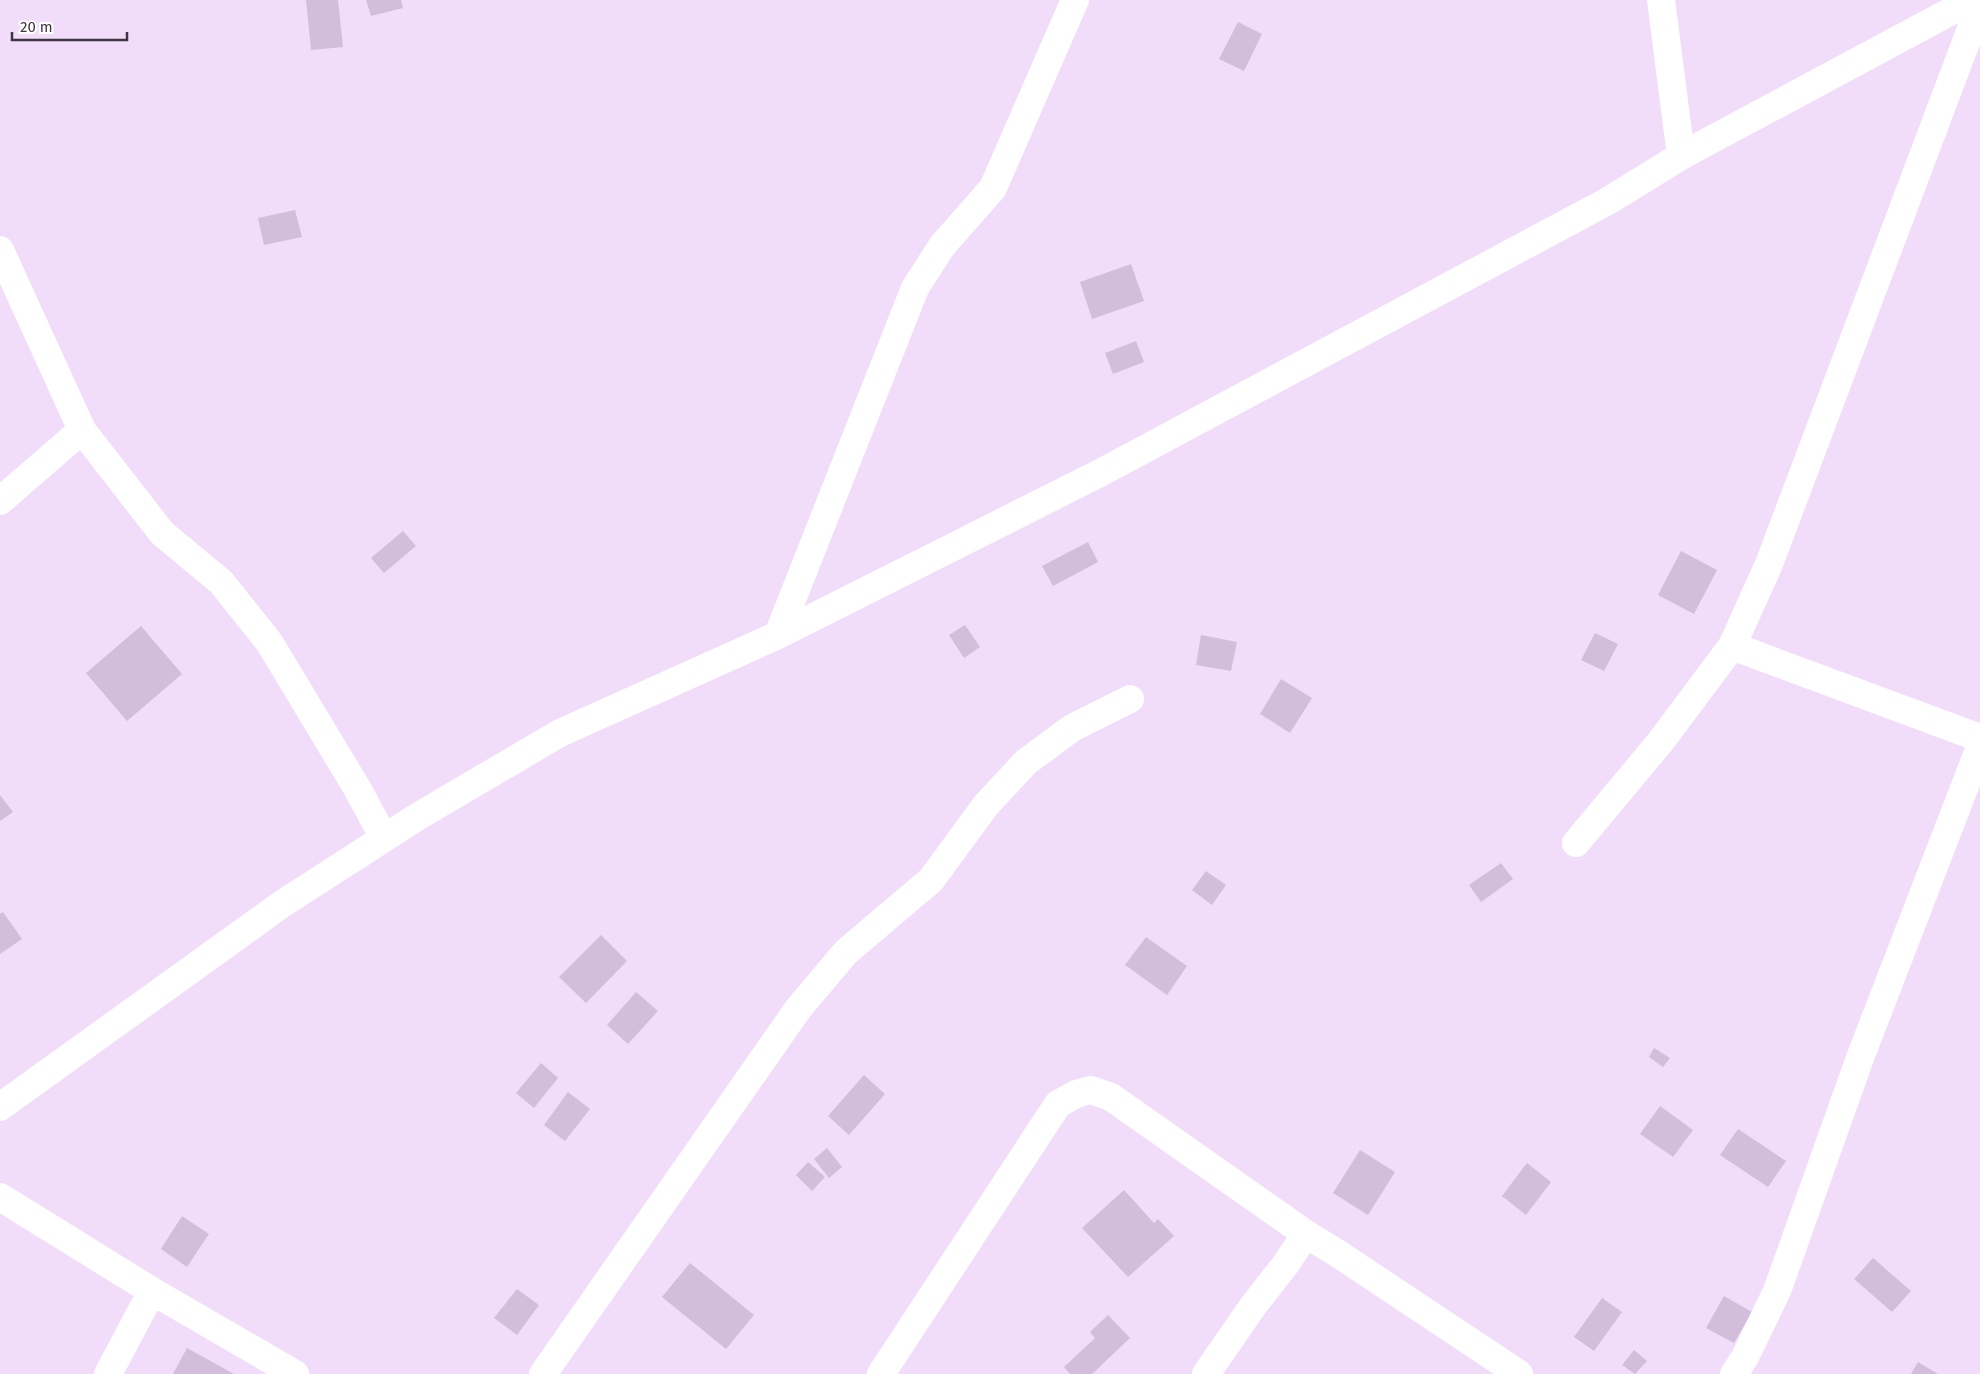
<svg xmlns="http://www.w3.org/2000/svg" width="1980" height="1374" font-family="'Fira Sans',sans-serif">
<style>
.building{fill:#d2bdda}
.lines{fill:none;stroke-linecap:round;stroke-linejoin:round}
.street{stroke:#fff;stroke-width:28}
</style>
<rect width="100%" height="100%" fill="#f1dcfa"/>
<path class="building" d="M 306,0 L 338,0 L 343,47 L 311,50 Z
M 366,0 L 401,0 L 403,8 L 371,16 Z
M 1238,22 L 1262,34 L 1244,71 L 1219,59 Z
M 295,210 L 302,237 L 264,245 L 258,218 Z
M 1131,264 L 1144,301 L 1092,319 L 1080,282 Z
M 1136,341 L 1144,362 L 1113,374 L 1105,353 Z
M 403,531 L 416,546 L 384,573 L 371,558 Z
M 1088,542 L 1098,562 L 1053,586 L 1042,566 Z
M 1681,551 L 1717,570 L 1694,614 L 1658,595 Z
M 965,625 L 980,647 L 964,658 L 949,635 Z
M 141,626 L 182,674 L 127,721 L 86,673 Z
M 1595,633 L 1618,644 L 1604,671 L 1581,660 Z
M 1201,635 L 1237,642 L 1231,671 L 1196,665 Z
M 1281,679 L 1312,698 L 1290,733 L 1260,714 Z
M 0,795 L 13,812 L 0,821 Z
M 1501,863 L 1513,879 L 1481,902 L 1469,885 Z
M 1206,871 L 1226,885 L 1212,905 L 1192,890 Z
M 3,912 L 22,939 L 0,954 L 0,914 Z
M 601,935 L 627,961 L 586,1003 L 559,977 Z
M 1146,937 L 1187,966 L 1167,995 L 1125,965 Z
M 636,992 L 658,1011 L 628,1044 L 607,1025 Z
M 1654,1048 L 1670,1058 L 1663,1067 L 1649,1057 Z
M 541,1063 L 558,1078 L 534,1108 L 516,1093 Z
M 864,1075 L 885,1094 L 849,1135 L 828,1116 Z
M 568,1092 L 590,1109 L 565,1141 L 544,1125 Z
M 1660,1106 L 1693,1130 L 1673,1157 L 1640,1134 Z
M 1738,1129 L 1786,1161 L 1768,1187 L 1720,1155 Z
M 827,1148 L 842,1167 L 829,1178 L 814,1159 Z
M 1360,1150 L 1395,1172 L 1368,1215 L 1333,1193 Z
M 808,1162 L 825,1177 L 812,1191 L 796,1175 Z
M 1527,1163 L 1551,1182 L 1526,1215 L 1502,1196 Z
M 1124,1190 L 1154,1223 L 1158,1219 L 1174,1236 L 1128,1277 L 1082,1228 Z
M 182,1216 L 209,1234 L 187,1267 L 161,1249 Z
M 1873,1258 L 1911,1291 L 1892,1312 L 1854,1279 Z
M 690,1263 L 754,1315 L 726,1349 L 662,1297 Z
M 517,1289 L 539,1305 L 517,1335 L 494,1318 Z
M 1724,1296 L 1752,1312 L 1734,1343 L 1706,1328 Z
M 1602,1298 L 1622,1312 L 1594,1351 L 1574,1337 Z
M 1108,1315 L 1130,1338 L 1092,1374 L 1070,1374 L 1064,1367 L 1095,1338 L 1090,1332 Z
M 187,1348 L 234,1374 L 173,1374 Z
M 1634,1350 L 1647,1361 L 1635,1374 L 1622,1365 Z
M 1918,1362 L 1938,1374 L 1911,1374 Z"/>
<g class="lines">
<path class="street" d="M 1661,0 L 1681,156
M 0,250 L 82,430 L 162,533 L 221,582 L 269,642 L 357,788 L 384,838
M 0,501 L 82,430
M 778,635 L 915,288 L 942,246 L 993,188 L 1075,0
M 1732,646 L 1980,738
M 1576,843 L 1661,741 L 1732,646 L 1769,564 L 1980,5
M 0,1107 L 282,904 L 417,817 L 560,733 L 778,635 L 1100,473 L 1608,201 L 1681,156 L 1972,0
M 0,1197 L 152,1291 L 295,1374
M 108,1374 L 152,1291
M 543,1374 L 798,1009 L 846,952 L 931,880 L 986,805 L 1026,762 L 1072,728 L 1130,699
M 881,1374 L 1058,1104 L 1076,1094 L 1091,1090 L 1111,1097 L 1306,1234
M 1206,1374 L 1253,1306 L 1285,1265 L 1306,1234 L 1337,1253 L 1519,1374
M 1734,1374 L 1745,1357 L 1777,1291 L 1860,1058 L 1980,747"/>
</g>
<path d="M12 32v8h115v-8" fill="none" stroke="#3e3541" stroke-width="2.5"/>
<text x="20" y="32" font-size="15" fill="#3e3541" stroke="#ffffff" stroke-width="4" paint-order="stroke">20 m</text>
</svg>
